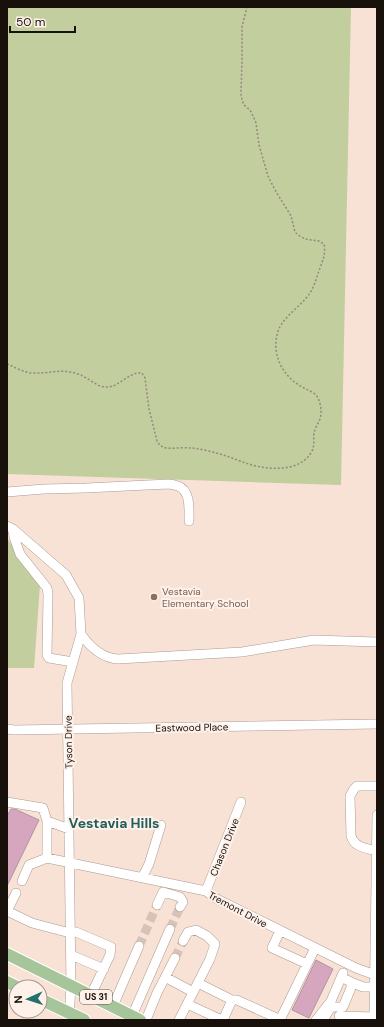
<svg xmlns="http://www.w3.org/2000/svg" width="384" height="1027" font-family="'DM Sans',sans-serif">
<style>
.green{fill:#c2ce9e}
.building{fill:#d6a5be;stroke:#ad97a2}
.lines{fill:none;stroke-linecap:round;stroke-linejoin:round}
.minor-tunnel{stroke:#d6c2b7;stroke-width:9;stroke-dasharray:9 4.5;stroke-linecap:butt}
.minor-casing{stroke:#ae9a8d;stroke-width:10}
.major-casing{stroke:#fff;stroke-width:14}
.path{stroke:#96867d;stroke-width:1.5;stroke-dasharray:2 2;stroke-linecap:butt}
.minor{stroke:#fff;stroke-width:9}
.major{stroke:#a7c59a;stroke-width:12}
.education-dot{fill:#8d6e63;stroke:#fef1e9;stroke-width:1.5}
.labels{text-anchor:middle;stroke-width:4;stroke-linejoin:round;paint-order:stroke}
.shield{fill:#fef1e9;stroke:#5c544e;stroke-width:1}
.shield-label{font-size:9px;font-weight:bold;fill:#17100b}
.education-label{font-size:10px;fill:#785e54;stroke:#fef1e9;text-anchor:start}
.street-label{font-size:10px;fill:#17100b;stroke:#fef1e9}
.district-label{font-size:14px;font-weight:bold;fill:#245e5c;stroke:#fef1e9}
</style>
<rect width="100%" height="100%" fill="#f8e2d5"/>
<path class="green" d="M 7,7 L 351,7 L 341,485 L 7,474 Z
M 7,538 L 40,585 L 34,668 L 7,668 Z"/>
<path class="building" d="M 11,809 L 15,809 L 39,820 L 7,886 L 7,816 Z
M 316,960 L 333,969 L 309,1018 L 292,1010 Z"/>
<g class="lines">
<path class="minor-tunnel" d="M 170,929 L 180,907
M 139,946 L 157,905
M 175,958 L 183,941"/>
<defs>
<path id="minor" d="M 7,492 L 44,489 L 86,488 L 168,484 C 171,484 175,485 178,486 C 191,491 189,510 189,521
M 7,526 L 13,529 L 66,575 L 79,598 L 81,634 L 67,683 L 71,985 L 69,1020
M 13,529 L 14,537 L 20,554 L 47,588 L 48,594 L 47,655 L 49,658 L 73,662
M 81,634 C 90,647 101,658 118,659 L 242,652 L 314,640 L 377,642
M 7,729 L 14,730 L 377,724
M 7,802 L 43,808 L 47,821 L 47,858 L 206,891 L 215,898 L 356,968 L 375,975 L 377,974
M 47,821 L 69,829
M 377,851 C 366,848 355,848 351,836 L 350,796 L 354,789 L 357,786 L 377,786
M 142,878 L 149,864 L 161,825
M 22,881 L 29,865 L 47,858
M 206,891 L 241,802
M 157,905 L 163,892 L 180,897 L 183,902 L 180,907
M 7,911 L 32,923 L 70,933 L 76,932 L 111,947 L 110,955 L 91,995
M 7,911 L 16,893
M 280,931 L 272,948 L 307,964
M 71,955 L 104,969
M 165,977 L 193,992
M 198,983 L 232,1000 L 237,1000 L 281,1020
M 353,983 L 363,987 L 375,987
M 187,1004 L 222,1020
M 113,1006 L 139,946
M 132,1016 L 170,929
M 339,1016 L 374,1017
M 146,1020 L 157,993 L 175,958
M 179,1020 L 210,959 L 215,944 L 207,936 L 196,930 L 188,932 L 183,941
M 223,1020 L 232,1000
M 280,1020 L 315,948
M 316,1020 L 331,1001 L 343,973
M 323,1020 L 331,1007 L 343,1007 L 353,983 L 341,977
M 374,1020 L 377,815"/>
<path id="major" d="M 7,954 L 140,1020
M 7,982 L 17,987
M 40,999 L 84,1020"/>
</defs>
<use href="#minor" class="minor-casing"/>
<use href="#major" class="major-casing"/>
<path class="path" d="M 7,364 C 15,367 24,373 33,373 C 49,374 61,368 78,374 C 88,377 96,387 106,387 C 119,388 129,371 142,373 L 145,378 L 149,409 L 157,441 C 159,445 162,447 166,448 C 174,449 183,447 190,448 C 200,448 211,452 220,454 C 231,457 241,462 252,465 C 271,470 301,472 312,451 C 315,445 313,439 314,433 C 315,428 318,424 320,419 C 322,413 321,404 318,398 C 315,392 309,391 304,388 C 284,378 272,357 277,335 C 280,318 301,307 310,293 C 315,285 317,276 320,268 C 323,260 326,253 324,244 L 319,241 L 305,239 L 298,235 L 295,232 L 291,216 L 275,190 L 268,176 L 259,145 L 256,123 L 254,118 L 250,110 L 244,105 L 242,100 L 241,94 L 242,60 L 242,27 L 247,7"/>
<use href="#minor" class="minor"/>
<use href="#major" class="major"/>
</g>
<circle class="education-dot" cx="154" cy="597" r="4"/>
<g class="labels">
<rect class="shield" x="80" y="990" width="32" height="14" rx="3"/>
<g class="shield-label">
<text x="96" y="1000">US 31</text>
</g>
<g class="education-label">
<text x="162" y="595">Vestavia<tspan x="162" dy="12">Elementary School</tspan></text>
</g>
<g class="street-label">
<text transform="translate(192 727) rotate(-1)" y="4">Eastwood Place</text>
<text transform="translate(68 742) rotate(-91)" y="4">Tyson Drive</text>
<text transform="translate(224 847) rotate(-68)" y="4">Chason Drive</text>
<text transform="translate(238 909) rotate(28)" y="4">Tremont Drive</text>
</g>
<g class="district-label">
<text x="114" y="828">Vestavia Hills</text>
</g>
</g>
<rect width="384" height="1027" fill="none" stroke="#17100b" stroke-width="16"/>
<g transform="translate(28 999) rotate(267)"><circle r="19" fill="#fef1e9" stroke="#a29790"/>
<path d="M0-3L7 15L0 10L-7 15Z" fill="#25706d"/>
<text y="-6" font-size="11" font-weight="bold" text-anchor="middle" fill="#17100b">N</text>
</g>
<path d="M10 26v6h65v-6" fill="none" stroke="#17100b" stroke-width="2"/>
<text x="16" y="26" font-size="12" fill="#17100b" stroke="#fef1e9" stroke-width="3" paint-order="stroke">50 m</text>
</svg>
